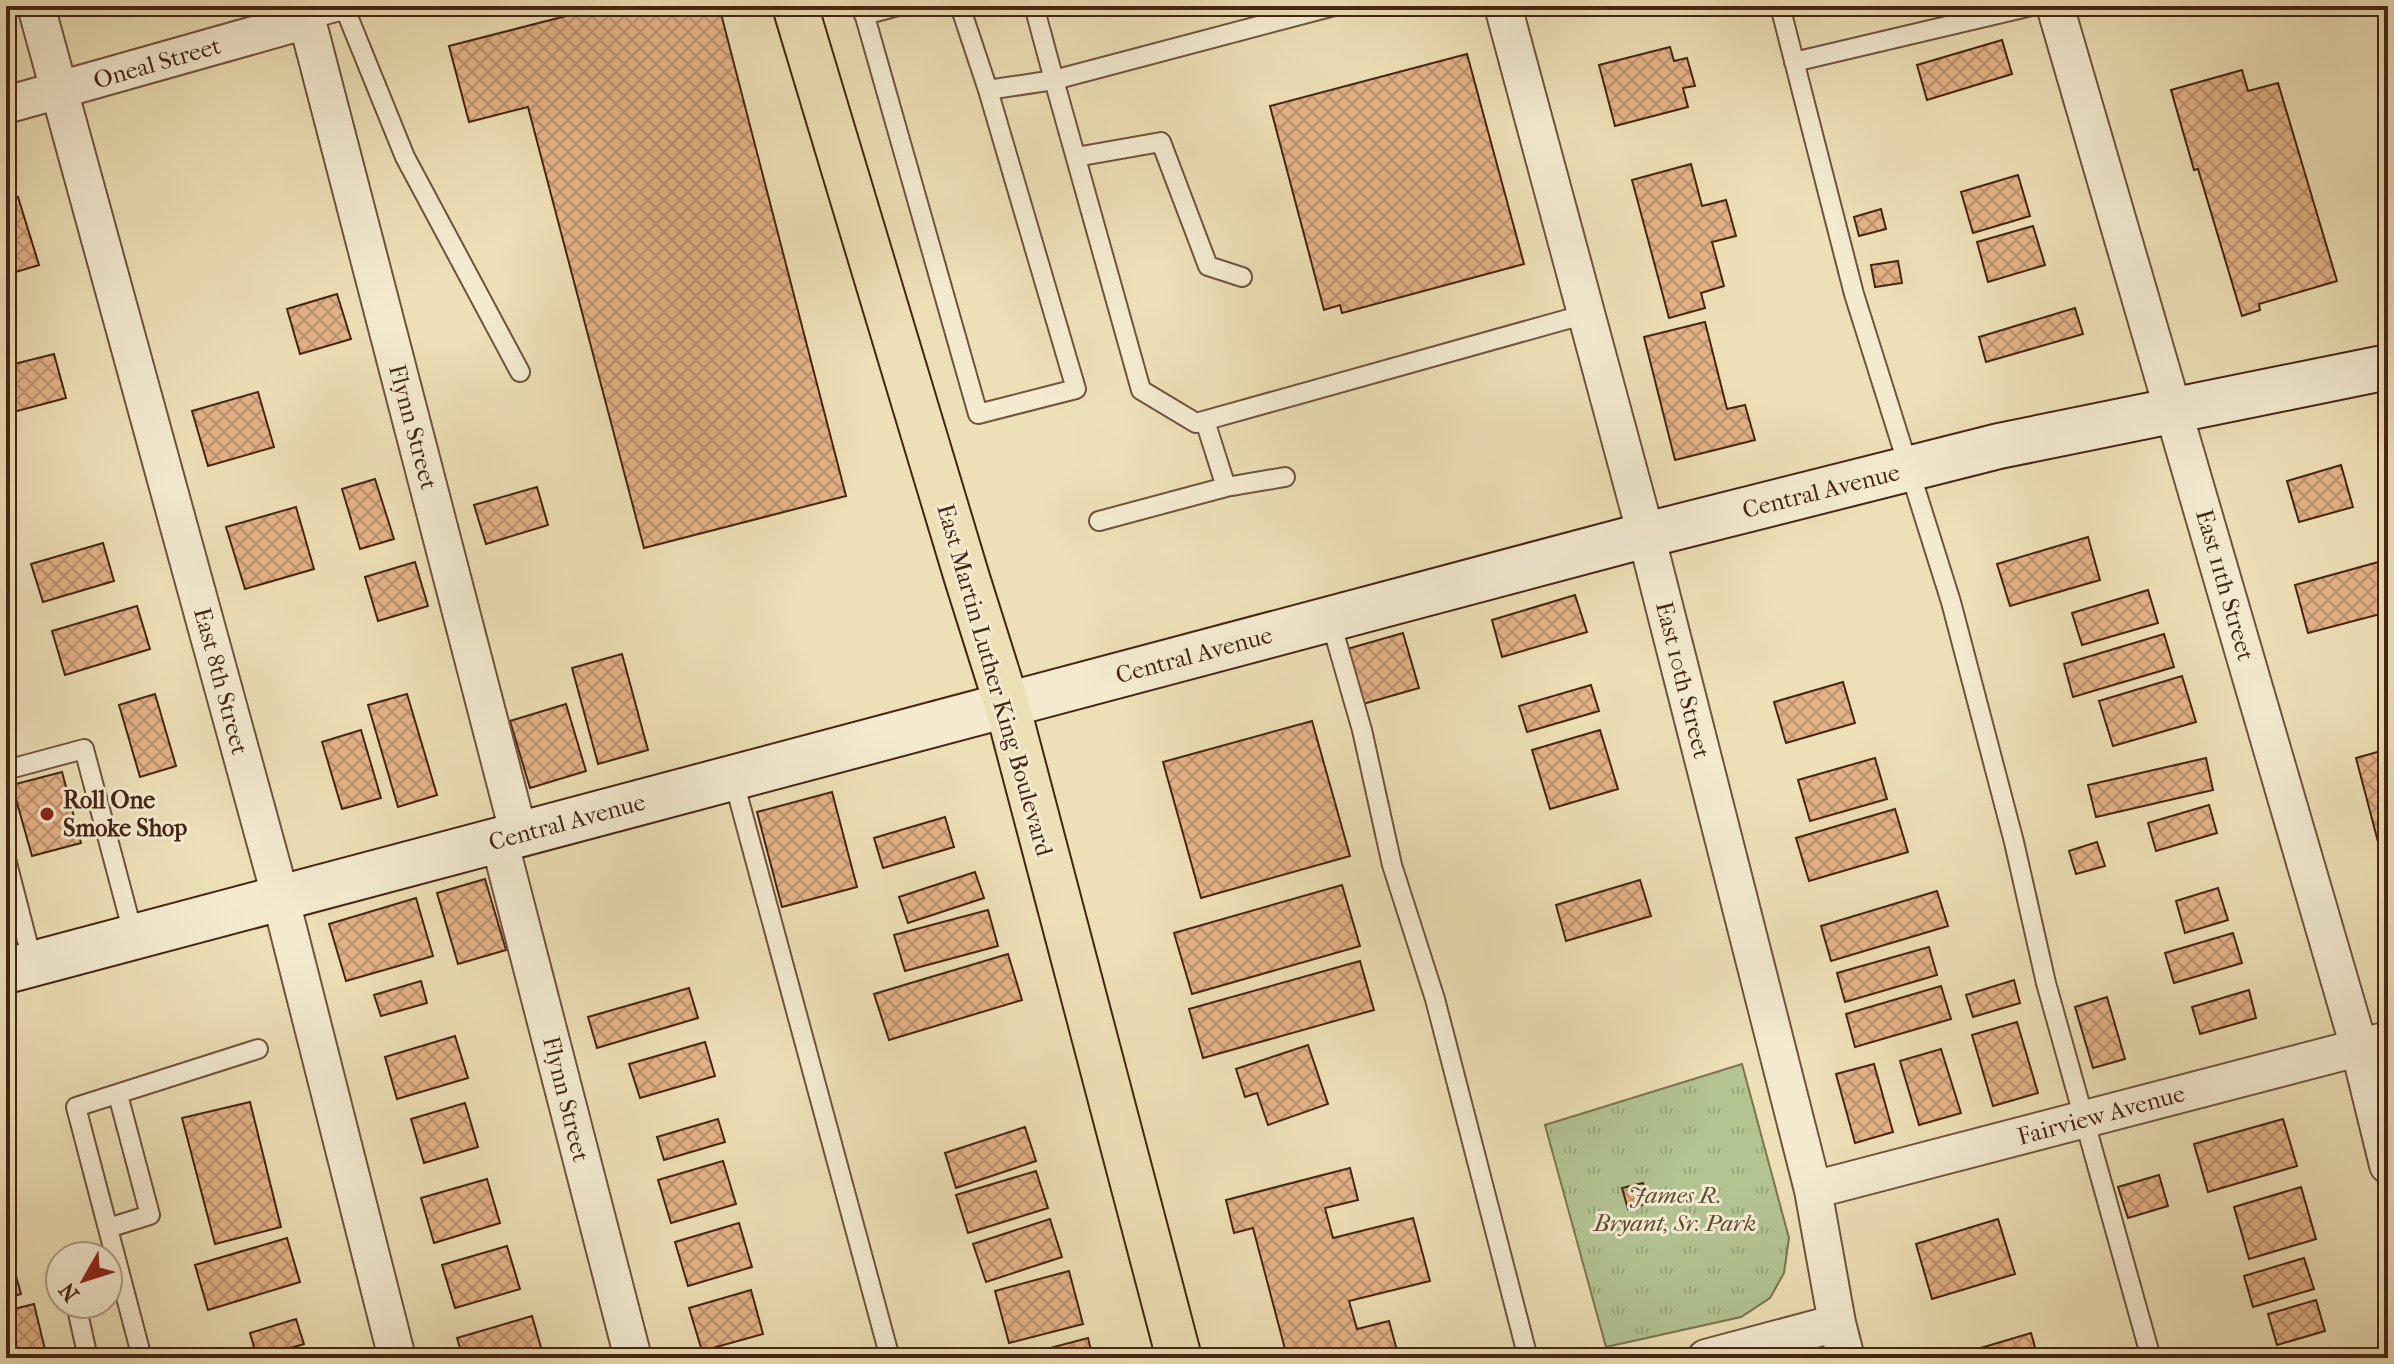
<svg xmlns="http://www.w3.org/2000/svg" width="2394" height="1364" font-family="'IM FELL French Canon',serif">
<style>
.park{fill:url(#park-tufts);stroke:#7c7454;stroke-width:2}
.building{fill:url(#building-cross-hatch);stroke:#462515;stroke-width:2}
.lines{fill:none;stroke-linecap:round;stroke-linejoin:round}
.service-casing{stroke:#70543d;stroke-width:22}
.minor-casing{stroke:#70543d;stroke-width:40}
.secondary-casing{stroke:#462515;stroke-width:48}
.primary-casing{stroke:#462515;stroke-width:48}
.service{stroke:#f3ead0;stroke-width:18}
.minor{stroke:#f3ead0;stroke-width:36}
.secondary{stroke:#f3ead0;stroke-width:44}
.primary{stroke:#eddfb6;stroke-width:44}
.poi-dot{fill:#8f2418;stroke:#f3ead0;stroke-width:3}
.labels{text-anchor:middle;stroke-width:6;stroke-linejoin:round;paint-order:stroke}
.street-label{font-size:24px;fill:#462515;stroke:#f3ead0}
.poi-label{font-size:24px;font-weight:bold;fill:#462515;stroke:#f3ead0;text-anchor:start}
.park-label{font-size:24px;font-style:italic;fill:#614c34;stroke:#f3ead0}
</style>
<defs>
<pattern id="park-tufts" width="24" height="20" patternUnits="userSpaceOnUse" patternTransform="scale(2)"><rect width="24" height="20" fill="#b3c392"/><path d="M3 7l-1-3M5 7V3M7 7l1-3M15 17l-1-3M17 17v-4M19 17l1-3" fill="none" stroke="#9ba77d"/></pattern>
<pattern id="building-cross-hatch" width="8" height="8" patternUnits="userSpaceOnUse" patternTransform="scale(2)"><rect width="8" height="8" fill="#e4b387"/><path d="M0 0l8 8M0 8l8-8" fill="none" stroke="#bb916d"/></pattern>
</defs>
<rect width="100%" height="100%" fill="#eddfb6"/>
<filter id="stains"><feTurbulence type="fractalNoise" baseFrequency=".0025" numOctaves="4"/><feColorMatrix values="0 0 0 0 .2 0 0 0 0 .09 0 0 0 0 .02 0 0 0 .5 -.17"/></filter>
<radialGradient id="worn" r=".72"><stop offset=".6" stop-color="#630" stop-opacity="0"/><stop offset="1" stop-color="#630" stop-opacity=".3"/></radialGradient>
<path class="park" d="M 1742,1064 L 1789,1238 L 1784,1273 L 1770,1298 L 1741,1317 L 1606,1347 L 1545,1125 Z"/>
<path class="building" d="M 605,6 L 719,6 L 846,496 L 644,548 L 528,107 L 469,122 L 449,46 Z
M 2002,40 L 2012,74 L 1927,100 L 1917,65 Z
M 1670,47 L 1674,61 L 1687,58 L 1695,86 L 1683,88 L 1688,107 L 1615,126 L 1599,65 Z
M 1467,54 L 1524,264 L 1342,313 L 1340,305 L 1324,310 L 1270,106 Z
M 2242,70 L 2248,91 L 2278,83 L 2337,281 L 2259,304 L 2260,310 L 2242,316 L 2198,169 L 2194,170 L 2171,90 Z
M 1691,164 L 1702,206 L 1726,200 L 1736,236 L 1712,242 L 1724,286 L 1701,293 L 1705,308 L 1669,318 L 1632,180 Z
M 2018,175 L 2030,216 L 1973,233 L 1961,192 Z
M 18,197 L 39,265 L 6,275 L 6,200 Z
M 1881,209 L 1886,229 L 1859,236 L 1854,217 Z
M 2033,226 L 2045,265 L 1988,282 L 1977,242 Z
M 1898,261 L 1902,283 L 1875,287 L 1871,265 Z
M 337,294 L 351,339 L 300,354 L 287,309 Z
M 2075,308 L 2083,334 L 1986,362 L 1979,337 Z
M 1705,322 L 1727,409 L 1745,405 L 1755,440 L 1675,460 L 1644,337 Z
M 54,354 L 66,398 L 6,414 L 6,366 Z
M 258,392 L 274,447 L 208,466 L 192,411 Z
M 2341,465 L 2353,507 L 2299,522 L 2287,481 Z
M 375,479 L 394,539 L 360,549 L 342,489 Z
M 537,487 L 548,525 L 486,544 L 474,505 Z
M 296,507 L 314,569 L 245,589 L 226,527 Z
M 2088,537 L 2100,580 L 2010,606 L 1997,564 Z
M 103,543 L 114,581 L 43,602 L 31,564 Z
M 2388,548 L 2388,612 L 2308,633 L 2295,585 L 2382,561 L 2379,551 Z
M 415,562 L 428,606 L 378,621 L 365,577 Z
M 2148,590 L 2158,623 L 2082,645 L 2072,613 Z
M 1575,595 L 1587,632 L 1502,657 L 1492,620 Z
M 137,606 L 150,649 L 65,675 L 52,631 Z
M 1403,633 L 1419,688 L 1363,704 L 1347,649 Z
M 2164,634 L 2174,667 L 2073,697 L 2064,664 Z
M 622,654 L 648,750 L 598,764 L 572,668 Z
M 2182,676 L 2196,722 L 2113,746 L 2099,701 Z
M 1843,682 L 1855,723 L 1786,743 L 1774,702 Z
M 1591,685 L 1599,711 L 1527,732 L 1519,706 Z
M 155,694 L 176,766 L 140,777 L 119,705 Z
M 407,694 L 437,795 L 398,807 L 368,705 Z
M 566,704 L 586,771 L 530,788 L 510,721 Z
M 1312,721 L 1350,856 L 1201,898 L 1163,762 Z
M 361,730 L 381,798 L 342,809 L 322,742 Z
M 1600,730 L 1618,789 L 1550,809 L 1532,750 Z
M 2388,749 L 2388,880 L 2356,758 Z
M 1875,758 L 1887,799 L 1810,821 L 1798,780 Z
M 2206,758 L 2213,790 L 2096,817 L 2088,785 Z
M 62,772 L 81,843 L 32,856 L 12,785 Z
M 832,792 L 857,887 L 782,907 L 757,812 Z
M 2209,805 L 2217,833 L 2156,851 L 2148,823 Z
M 1895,809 L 1908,852 L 1809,881 L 1796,838 Z
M 945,817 L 954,847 L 883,868 L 874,838 Z
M 2097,842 L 2105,866 L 2076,874 L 2069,851 Z
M 975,872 L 984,898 L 908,923 L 899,897 Z
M 485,879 L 506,950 L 458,964 L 437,893 Z
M 1640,880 L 1651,916 L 1566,941 L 1556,905 Z
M 1342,885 L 1360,946 L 1192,994 L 1174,933 Z
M 2218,888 L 2228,920 L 2185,933 L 2176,901 Z
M 1937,891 L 1948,926 L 1831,961 L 1821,926 Z
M 416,898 L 433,956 L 346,981 L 329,924 Z
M 988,910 L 998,946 L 905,971 L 894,935 Z
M 2233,933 L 2242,963 L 2174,983 L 2165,953 Z
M 1929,947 L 1937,975 L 1845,1002 L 1837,973 Z
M 1008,954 L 1022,1000 L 889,1040 L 874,994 Z
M 1360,961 L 1374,1010 L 1203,1058 L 1189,1009 Z
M 2014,980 L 2020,1003 L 1973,1017 L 1966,995 Z
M 421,981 L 427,1003 L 381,1016 L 374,995 Z
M 1941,986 L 1951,1019 L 1855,1047 L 1846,1014 Z
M 689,988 L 698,1018 L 597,1048 L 588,1017 Z
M 2249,990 L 2256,1018 L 2200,1034 L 2192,1007 Z
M 2107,997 L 2125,1059 L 2093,1068 L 2075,1007 Z
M 2017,1022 L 2038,1093 L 1993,1106 L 1972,1035 Z
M 455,1036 L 468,1078 L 397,1099 L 385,1057 Z
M 705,1042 L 715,1076 L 640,1098 L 629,1064 Z
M 1308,1045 L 1328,1104 L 1268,1125 L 1257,1093 L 1245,1097 L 1236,1069 Z
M 1941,1049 L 1961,1113 L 1919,1125 L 1900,1061 Z
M 1874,1064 L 1893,1132 L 1855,1143 L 1836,1074 Z
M 250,1102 L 281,1227 L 215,1244 L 182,1118 Z
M 465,1103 L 478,1147 L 424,1163 L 411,1119 Z
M 718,1119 L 725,1142 L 664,1160 L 657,1137 Z
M 2283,1119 L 2297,1166 L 2208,1192 L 2194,1144 Z
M 1025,1127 L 1036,1161 L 956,1188 L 945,1153 Z
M 723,1161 L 736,1204 L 671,1223 L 658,1180 Z
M 1350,1168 L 1358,1200 L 1325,1208 L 1333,1238 L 1413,1218 L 1430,1281 L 1349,1301 L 1357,1329 L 1389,1321 L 1399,1358 L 1265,1358 L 1264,1354 L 1285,1349 L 1253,1228 L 1234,1233 L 1226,1200 Z
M 1036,1171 L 1048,1208 L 968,1233 L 956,1195 Z
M 2159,1175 L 2168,1206 L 2128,1218 L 2118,1187 Z
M 487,1179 L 500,1223 L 434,1243 L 421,1198 Z
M 1643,1183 L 1648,1203 L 1628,1209 L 1622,1188 Z
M 2301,1187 L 2316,1239 L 2249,1259 L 2234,1207 Z
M 1050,1219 L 1062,1257 L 986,1282 L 973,1244 Z
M 1998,1219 L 2015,1274 L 1932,1299 L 1916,1244 Z
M 739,1223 L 752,1267 L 688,1286 L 675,1242 Z
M 287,1238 L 300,1282 L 208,1310 L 195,1265 Z
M 6,1240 L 21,1294 L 6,1298 Z
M 507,1246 L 520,1289 L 455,1308 L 442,1265 Z
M 2304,1258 L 2314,1289 L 2253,1307 L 2244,1276 Z
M 1069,1271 L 1083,1324 L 1009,1343 L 995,1291 Z
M 751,1290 L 763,1334 L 702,1351 L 689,1308 Z
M 2316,1300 L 2325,1331 L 2277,1345 L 2268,1314 Z
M 34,1304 L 47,1358 L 6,1358 L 6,1311 Z
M 532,1316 L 544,1358 L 463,1358 L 457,1338 Z
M 296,1319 L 304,1344 L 257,1358 L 250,1333 Z
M 2031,1333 L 2038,1358 L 1947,1358 Z
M 1088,1338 L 1093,1358 L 1012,1358 Z
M 2329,1348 L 2332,1358 L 2295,1358 Z"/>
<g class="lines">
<defs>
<path id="service" d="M 862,6 L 978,414 L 1076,389 L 988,90 L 960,6
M 1334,6 L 1054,80 L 1141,390 L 1196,423 L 1586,314
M 1780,6 L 1854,294 L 1951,602 L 2014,842 L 2046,983 L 2151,1358
M 345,9 L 405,157 L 520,372
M 864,15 L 898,6
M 307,20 L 358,6
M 1794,62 L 2032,6
M 988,90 L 1054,80 L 1034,6
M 1076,157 L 1161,142 L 1208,266 L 1242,277
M 1226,487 L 1285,477
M 1099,521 L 1226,487 L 1205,421
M 1330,619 L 1362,730 L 1392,865 L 1435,999 L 1528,1358
M 6,770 L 84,749 L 134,937
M 733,778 L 890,1358
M 6,859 L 33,964
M 108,1228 L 150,1215 L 118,1095
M 76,1304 L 88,1358
M 142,1358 L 76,1107 L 258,1049"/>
<path id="minor" d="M 36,6 L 274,873 L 397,1358
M 1503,6 L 1646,535 L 1813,1190 L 1837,1323 L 1846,1358
M 2055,6 L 2359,1047 L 2388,1165
M 6,105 L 307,20 L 519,835
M 499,840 L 633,1358
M 1813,1190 L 2388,1040
M 1706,1358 L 1837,1323"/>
<path id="secondary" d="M 6,971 L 1646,535 L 1999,446 L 2388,367"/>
<path id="primary" d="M 795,6 L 967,578 L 1007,705 L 1179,1358"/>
</defs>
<use href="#service" class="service-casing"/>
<use href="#minor" class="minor-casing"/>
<use href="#secondary" class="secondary-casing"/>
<use href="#primary" class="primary-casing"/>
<use href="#service" class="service"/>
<use href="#minor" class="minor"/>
<use href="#secondary" class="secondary"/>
<use href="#primary" class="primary"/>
</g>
<circle class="poi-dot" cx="47" cy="814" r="8"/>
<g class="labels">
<g class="street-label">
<text transform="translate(157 63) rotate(-16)" y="8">Oneal Street</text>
<text transform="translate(413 427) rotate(75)" y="8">Flynn Street</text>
<text transform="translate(1821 491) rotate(-14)" y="8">Central Avenue</text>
<text transform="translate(2225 585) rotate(74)" y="8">East 11th Street</text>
<text transform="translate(1194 655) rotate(-15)" y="8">Central Avenue</text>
<text transform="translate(995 680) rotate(74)" y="8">East Martin Luther King Boulevard</text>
<text transform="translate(1683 680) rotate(76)" y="8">East 10th Street</text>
<text transform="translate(221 681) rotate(75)" y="8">East 8th Street</text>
<text transform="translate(567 822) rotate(-15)" y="8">Central Avenue</text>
<text transform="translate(566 1099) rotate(76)" y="8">Flynn Street</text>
<text transform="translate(2101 1115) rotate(-15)" y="8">Fairview Avenue</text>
</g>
<g class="poi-label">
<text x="63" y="808">Roll One<tspan x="63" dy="28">Smoke Shop</tspan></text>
</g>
<g class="park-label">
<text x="1675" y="1203">James R.<tspan x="1675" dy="28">Bryant, Sr. Park</tspan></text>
</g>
</g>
<rect width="2394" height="1364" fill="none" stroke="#eddfb6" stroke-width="32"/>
<rect x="8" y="8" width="2378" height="1348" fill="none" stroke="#462515" stroke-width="4"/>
<rect x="16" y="16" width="2362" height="1332" fill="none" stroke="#462515" stroke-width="2"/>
<g transform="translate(84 1280) rotate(231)"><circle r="38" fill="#f3ead0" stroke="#ae9b85" stroke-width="2"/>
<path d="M0-6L14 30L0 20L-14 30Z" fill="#8f2418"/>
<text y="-12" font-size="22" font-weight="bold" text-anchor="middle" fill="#462515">N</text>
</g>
<rect width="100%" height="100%" filter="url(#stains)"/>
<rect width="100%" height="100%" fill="url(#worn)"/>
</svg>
